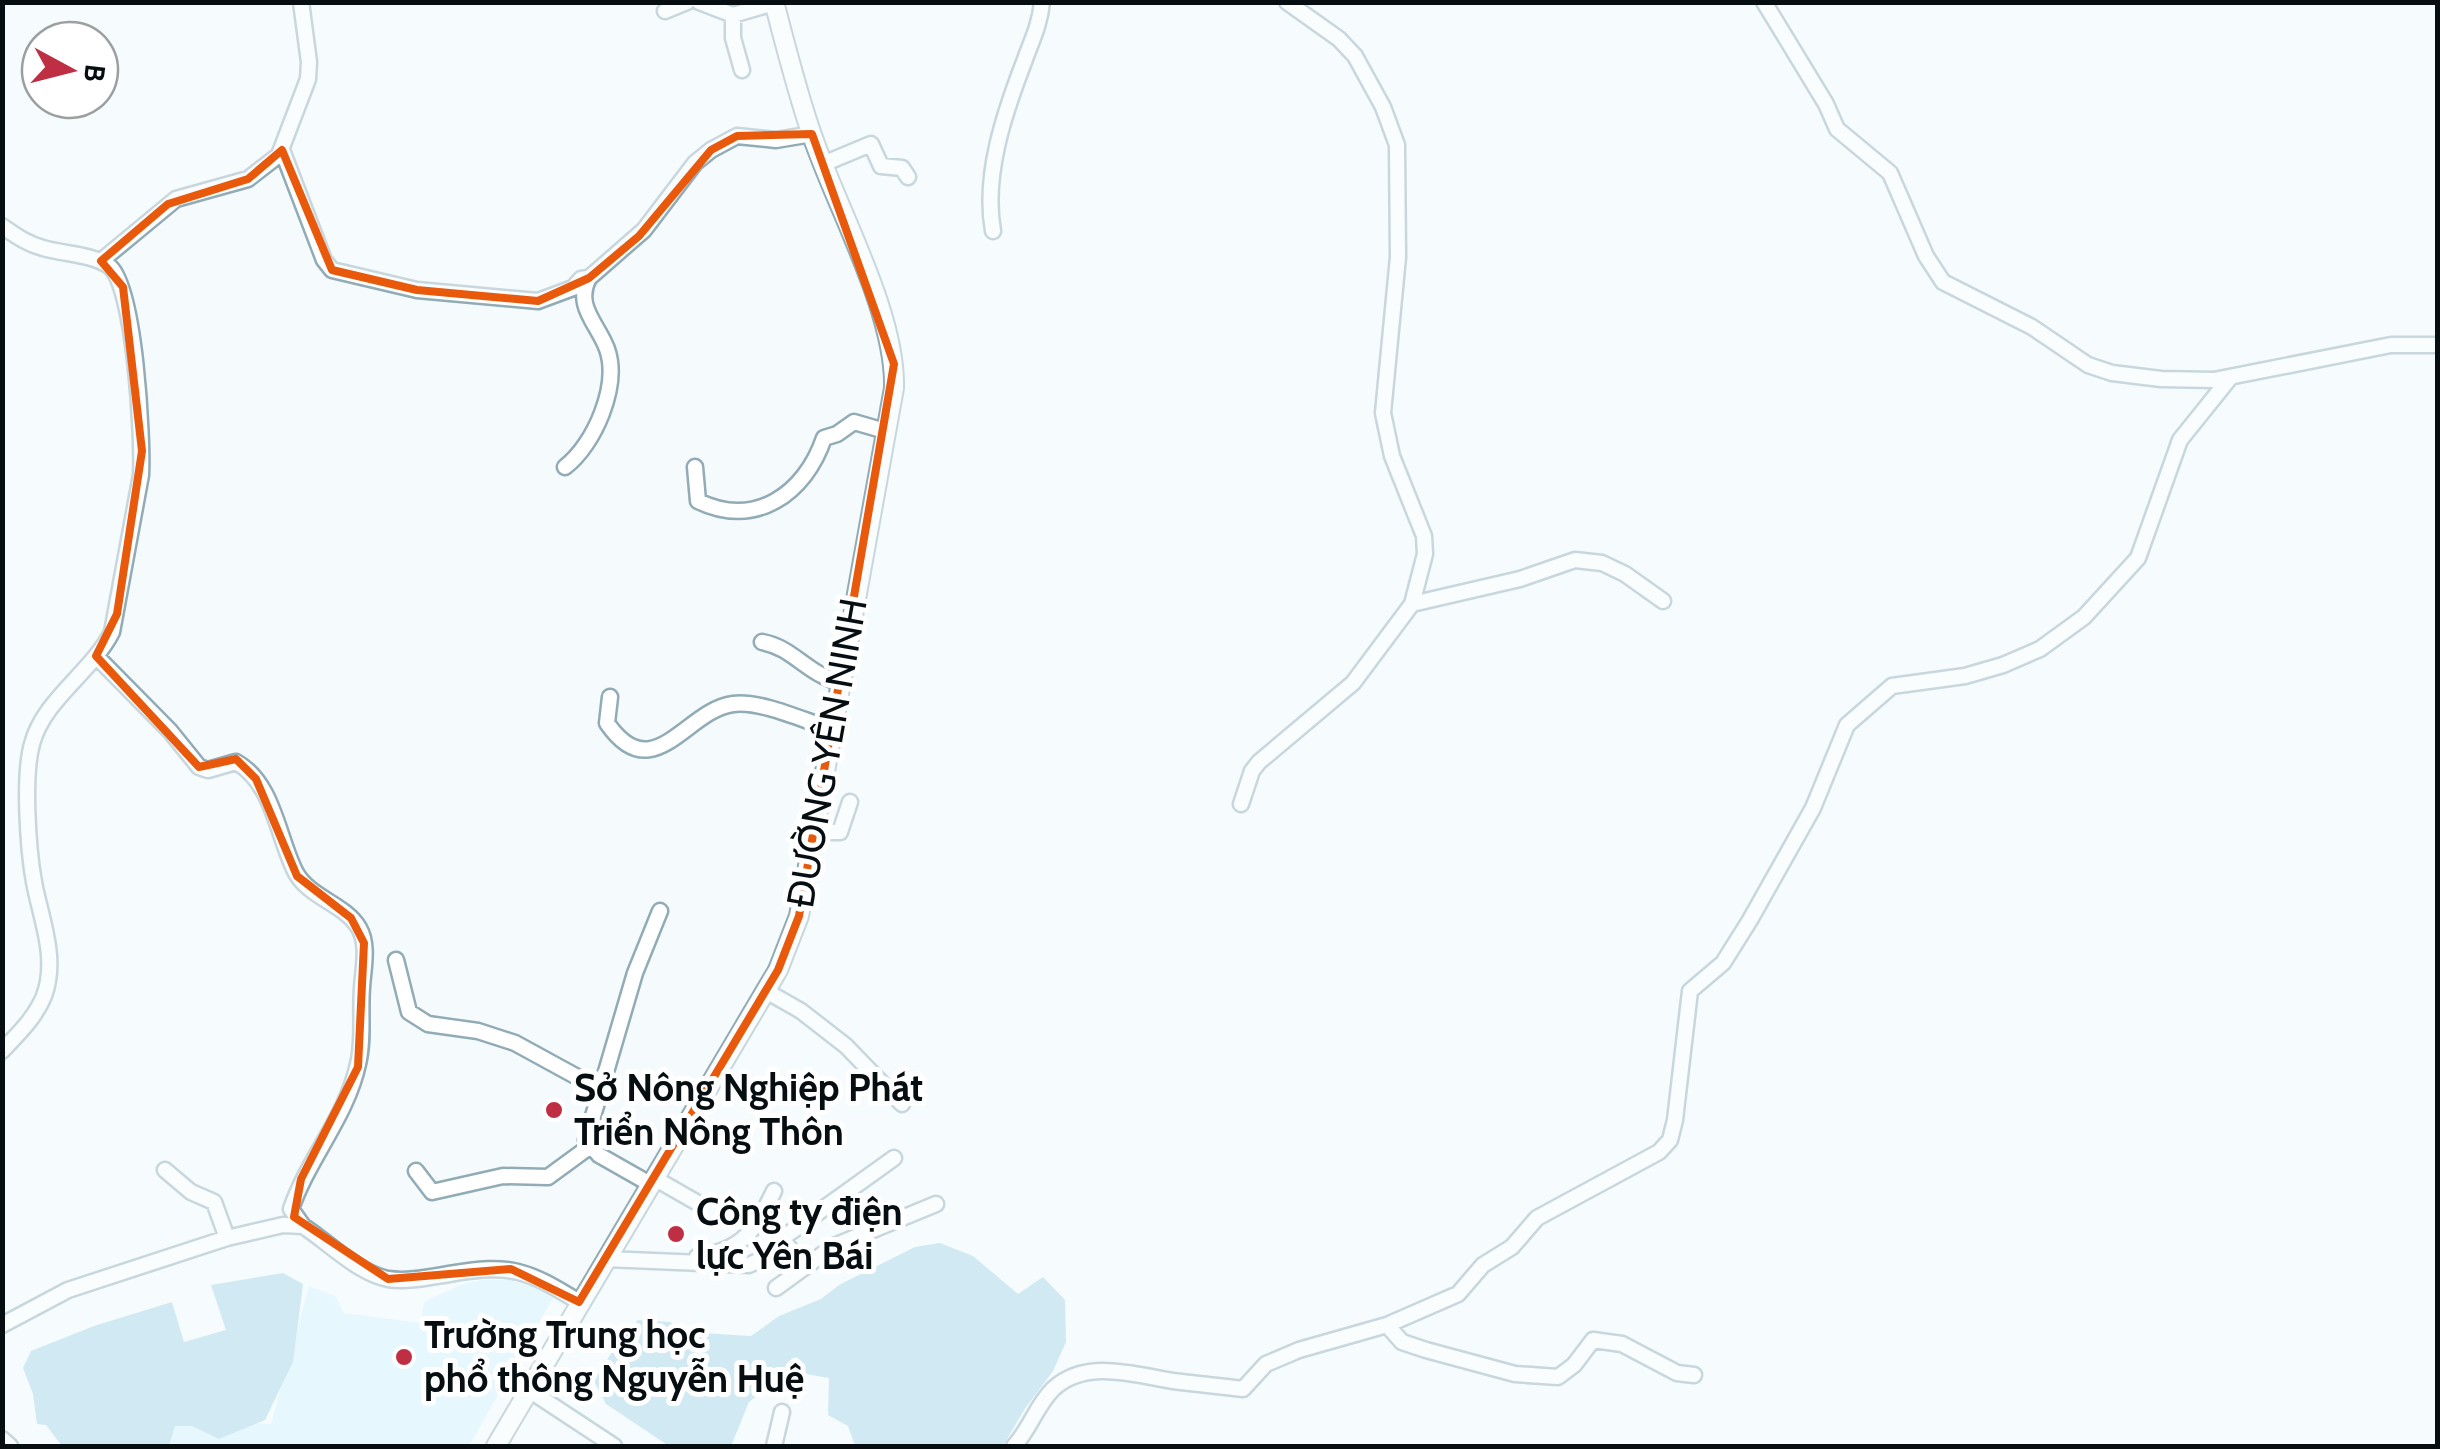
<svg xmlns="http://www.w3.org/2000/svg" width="2440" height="1449" font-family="Cabin,sans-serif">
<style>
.built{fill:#d6f2ff}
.green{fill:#a3d3e7}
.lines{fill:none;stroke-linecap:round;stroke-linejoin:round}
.minor-casing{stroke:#91abb7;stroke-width:19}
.major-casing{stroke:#91abb7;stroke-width:22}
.minor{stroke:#fff;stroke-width:14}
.major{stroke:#fff;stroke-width:18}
.marked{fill:none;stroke:#e8590c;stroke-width:8;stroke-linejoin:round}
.poi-dot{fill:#bf2f43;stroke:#fff;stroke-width:4}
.labels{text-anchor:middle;stroke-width:10;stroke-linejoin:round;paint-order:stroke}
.street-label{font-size:38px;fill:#060e12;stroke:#fff}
.poi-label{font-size:38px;font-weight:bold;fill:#060e12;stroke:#fff;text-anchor:start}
</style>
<rect width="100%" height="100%" fill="#f5fbfd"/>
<path class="built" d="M 481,1280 L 510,1280 L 534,1287 L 553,1298 L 469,1446 L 163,1446 L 169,1415 L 271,1424 L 309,1286 L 335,1296 L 344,1313 L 421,1323 L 424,1302 L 460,1285 Z"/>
<path class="green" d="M 940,1243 L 973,1256 L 1018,1294 L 1043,1277 L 1065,1300 L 1066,1342 L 1053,1371 L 1024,1410 L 1003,1446 L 855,1446 L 848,1426 L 828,1415 L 829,1378 L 789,1371 L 749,1402 L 731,1446 L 669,1446 L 606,1404 L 594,1381 L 615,1347 L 638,1320 L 670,1322 L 686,1332 L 751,1336 L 779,1316 L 821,1299 L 839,1285 L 915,1247 Z
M 283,1273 L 303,1284 L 293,1362 L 265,1420 L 219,1439 L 192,1426 L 175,1426 L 169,1446 L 62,1446 L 46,1425 L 37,1424 L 33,1394 L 23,1368 L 31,1351 L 94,1326 L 172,1302 L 184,1342 L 226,1330 L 211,1285 Z"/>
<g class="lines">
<defs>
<path id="minor" d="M 699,2 L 733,15 L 774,3
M 1287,2 L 1339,39 L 1355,56 L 1383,107 L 1397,145 L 1398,257 L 1383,413 L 1392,456 L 1424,536 L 1425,554 L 1412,604
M 1764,2 L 1826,104 L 1837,129 L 1890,173 L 1926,256 L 1943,282 L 2032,327 L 2088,365 L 2112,373 L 2161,379 L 2214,380 L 2391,345 L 2438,345
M 665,11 L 687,2
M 733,15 L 733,38 L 742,70
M 282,150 L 324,260 L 332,270 L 417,290 L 538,301 L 573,288 L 581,279 L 588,278
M 823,164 L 871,144 L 881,166 L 902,168 L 908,177
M 2,226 C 15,235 27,244 43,248 C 63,254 92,254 109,266 C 135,285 143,440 141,475 L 112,632 C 91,673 44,699 32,744 C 23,776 28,849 34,882 C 41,920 58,958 44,996 C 35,1018 18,1034 2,1051
M 993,231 C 983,176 1004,114 1024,62 C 1031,42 1040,25 1042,2
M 101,261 L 176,199 L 248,179 L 279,155 L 308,79 L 309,62 L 301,2
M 565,467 C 594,445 620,386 607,349 C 598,324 574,306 589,278 L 644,230 L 695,163 L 711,150 L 737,136 L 776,140 L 812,134
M 695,467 L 698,501 C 755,529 805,494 824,438 L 837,434 L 854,422 L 885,431
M 762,642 C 794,648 805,673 841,683
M 96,656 L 170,731 L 199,767 L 208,770 L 236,762 C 274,783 278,839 296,873 C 310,898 345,904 359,928 C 369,945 363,969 362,988 C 360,1013 364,1040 358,1064 C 347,1116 308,1159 291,1209 L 303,1226
M 610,697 L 607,723 C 653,790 686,710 733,704 C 760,700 805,721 831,729
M 1241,804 L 1252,771 L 1259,762 L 1353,683 L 1412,604 L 1520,579 L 1575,560 L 1602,563 L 1625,574 L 1663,601
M 814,832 L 840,832 L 850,802
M 396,960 L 409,1012 L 428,1024 L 478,1031 L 515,1043 L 601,1090
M 766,991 L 801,1011 L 846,1046 L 902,1104
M 165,1170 L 191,1192 L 214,1202 L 227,1238
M 416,1171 L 432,1192 L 503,1176 L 548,1177 L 589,1147
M 654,1178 L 696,1202
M 650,1184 L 599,1155 L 586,1140 L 635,973 L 660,911
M 782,1239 L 804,1266
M 697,1257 C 744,1250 755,1230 774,1191
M 606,1259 L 749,1265 L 768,1256 L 777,1242 L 894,1158
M 776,1288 L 834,1246 L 936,1204
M 2,1325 L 68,1290 L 227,1238 L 283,1225 L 303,1226 C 329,1243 358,1273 388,1279 C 408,1282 430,1277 449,1274 C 511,1263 527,1270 579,1302
M 1387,1325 L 1402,1342 L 1426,1350 L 1515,1374 L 1558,1377 L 1574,1365 L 1593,1340 L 1622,1344 L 1677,1373 L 1694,1375
M 529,1390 L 614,1446
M 2,1439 L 10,1446
M 774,1446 L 782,1412
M 1014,1446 C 1030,1429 1036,1406 1053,1389 C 1086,1358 1135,1375 1173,1381 C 1196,1384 1220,1386 1243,1389 L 1266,1364 L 1299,1350 L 1387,1325 L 1458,1294 L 1483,1265 L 1512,1247 L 1537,1218 L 1659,1152 L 1670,1140 L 1675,1120 L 1690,991 L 1723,963 L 1750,920 L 1813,808 L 1847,725 L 1892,686 L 1965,676 L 2003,665 L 2040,649 L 2084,617 L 2138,558 L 2180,440 L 2229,379"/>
<path id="major" d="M 496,1446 L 778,970 L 799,916 L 894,388 C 896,312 837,209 812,135 C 797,92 786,47 774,2"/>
</defs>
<use href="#minor" class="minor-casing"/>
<use href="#major" class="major-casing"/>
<use href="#minor" class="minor"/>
<use href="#major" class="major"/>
</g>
<path d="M0 0H2440V1449H0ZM 812,134 L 894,364 L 799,916 L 778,970 L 579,1302 L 511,1269 L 388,1279 L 294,1217 L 301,1179 L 358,1067 L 364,943 L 351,918 L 297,876 L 256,779 L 236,759 L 199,767 L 96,656 L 117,614 L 142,451 L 123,287 L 101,261 L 168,204 L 248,179 L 282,150 L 332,270 L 417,290 L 538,301 L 589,278 L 639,236 L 711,150 L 737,136 Z" fill="#f5fbfd" fill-opacity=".55" fill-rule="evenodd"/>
<path class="marked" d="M 812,134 L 894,364 L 799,916 L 778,970 L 579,1302 L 511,1269 L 388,1279 L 294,1217 L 301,1179 L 358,1067 L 364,943 L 351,918 L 297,876 L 256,779 L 236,759 L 199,767 L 96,656 L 117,614 L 142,451 L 123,287 L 101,261 L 168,204 L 248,179 L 282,150 L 332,270 L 417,290 L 538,301 L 589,278 L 639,236 L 711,150 L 737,136 Z"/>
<g class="poi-dot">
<circle cx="554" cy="1110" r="10"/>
<circle cx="676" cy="1234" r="10"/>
<circle cx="404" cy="1357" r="10"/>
</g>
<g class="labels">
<g class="street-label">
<text transform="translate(827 753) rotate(-80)" y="13">ĐƯỜNG YÊN NINH</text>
</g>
<g class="poi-label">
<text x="574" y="1101">Sở Nông Nghiệp Phát<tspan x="574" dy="44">Triển Nông Thôn</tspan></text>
<text x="696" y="1225">Công ty điện<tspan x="696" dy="44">lực Yên Bái</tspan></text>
<text x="424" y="1348">Trường Trung học<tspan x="424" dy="44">phổ thông Nguyễn Huệ</tspan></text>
</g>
</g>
<rect width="2440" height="1449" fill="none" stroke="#060e12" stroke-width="10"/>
<g transform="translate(70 70) rotate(97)"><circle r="48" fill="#ffffff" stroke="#9b9fa0" stroke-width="2.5"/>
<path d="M0-8L18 38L0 25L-18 38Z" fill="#bf2f43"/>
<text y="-15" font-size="28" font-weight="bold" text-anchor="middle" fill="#060e12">B</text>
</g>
</svg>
